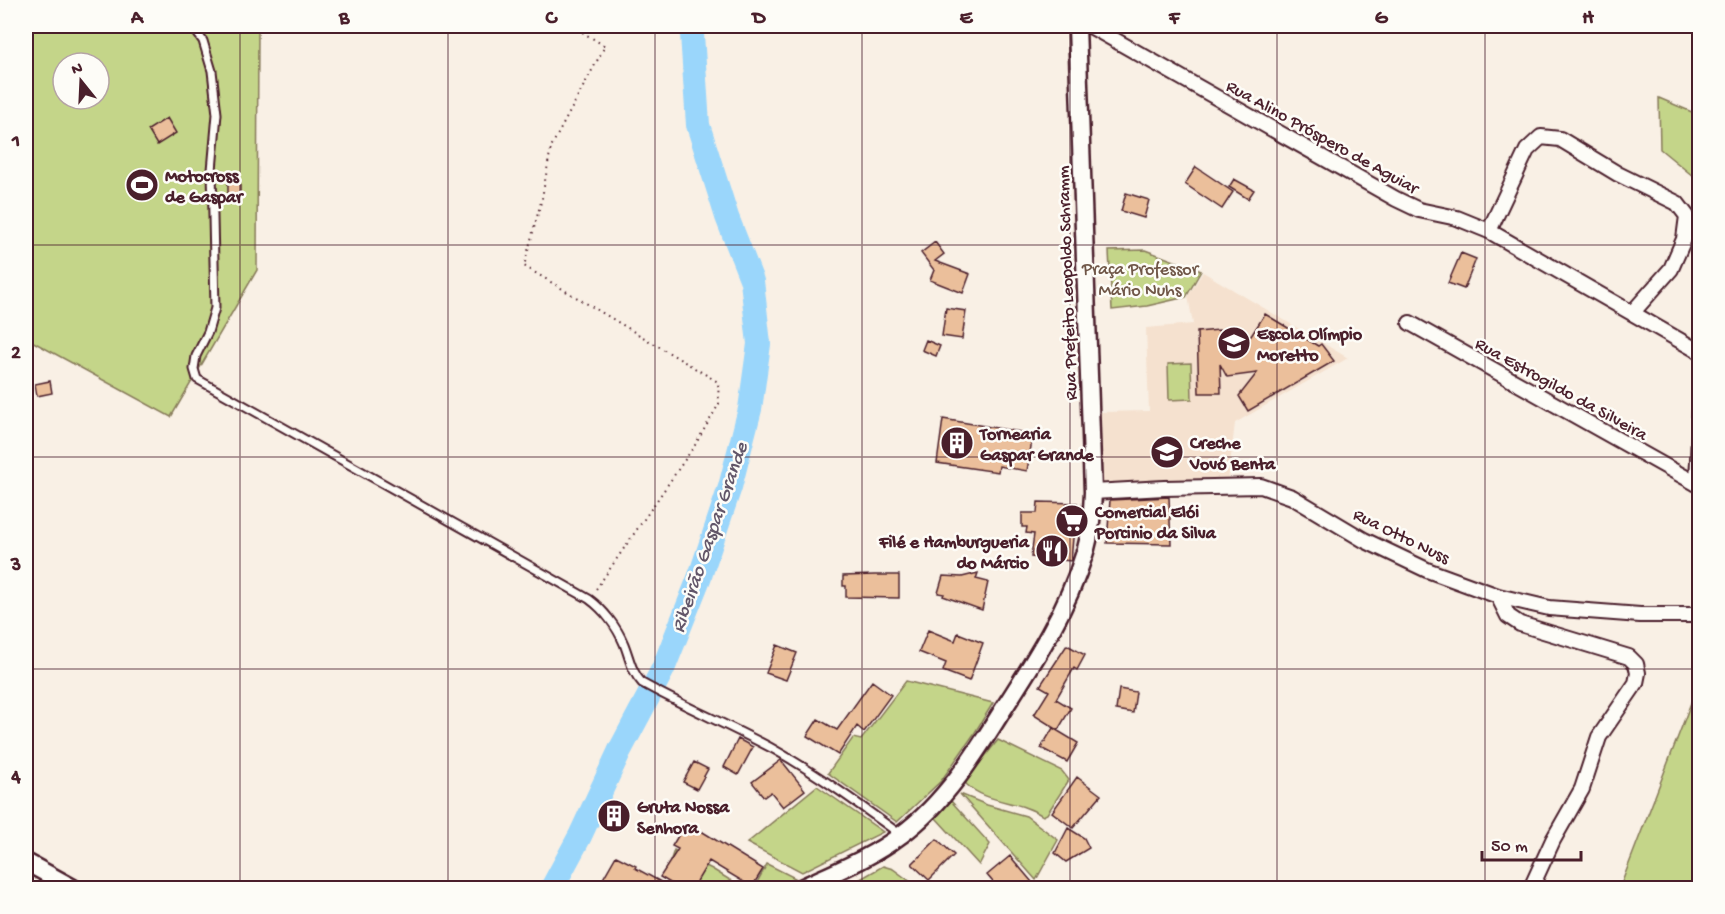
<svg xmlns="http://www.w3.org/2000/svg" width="1725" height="914" font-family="'Gochi Hand',sans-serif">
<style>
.built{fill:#f5e1cf}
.green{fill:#c4d589;stroke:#877a5a;stroke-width:1.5;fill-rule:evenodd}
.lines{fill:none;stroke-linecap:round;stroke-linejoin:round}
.river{stroke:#9ad6fb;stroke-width:24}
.building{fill:#ebbf9b;stroke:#4a1f2b;stroke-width:1.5}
.service-casing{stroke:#4a1f2b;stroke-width:11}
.minor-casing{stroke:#4a1f2b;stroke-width:18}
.tertiary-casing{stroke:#4a1f2b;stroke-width:21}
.path{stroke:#4a1f2b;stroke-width:2;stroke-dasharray:1.5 4.5;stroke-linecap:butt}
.service{stroke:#fdfcf7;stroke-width:7}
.minor{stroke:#fdfcf7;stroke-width:14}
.tertiary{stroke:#fdfcf7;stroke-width:16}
.grid{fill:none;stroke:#4a1f2b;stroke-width:1.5;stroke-opacity:0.55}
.labels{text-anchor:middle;stroke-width:5;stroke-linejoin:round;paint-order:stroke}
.street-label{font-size:18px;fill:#4a1f2b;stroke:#fdfcf7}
.poi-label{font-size:18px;font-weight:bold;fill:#4a1f2b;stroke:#fdfcf7;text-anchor:start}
.park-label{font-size:18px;fill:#6f5647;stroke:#fdfcf7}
.water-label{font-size:20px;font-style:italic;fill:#625669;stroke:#fdfcf7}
.neatline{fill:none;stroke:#4a1f2b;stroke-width:2}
.grid-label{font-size:20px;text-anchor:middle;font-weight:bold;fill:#4a1f2b}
</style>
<rect width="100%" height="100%" fill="#f9f0e5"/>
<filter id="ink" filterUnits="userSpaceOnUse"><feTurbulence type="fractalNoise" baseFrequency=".0167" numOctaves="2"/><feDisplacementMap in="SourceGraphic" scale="12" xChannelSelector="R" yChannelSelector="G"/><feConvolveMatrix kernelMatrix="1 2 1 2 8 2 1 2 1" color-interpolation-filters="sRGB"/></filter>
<g filter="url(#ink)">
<path class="built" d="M 1203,272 L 1348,358 L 1235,423 L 1228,481 L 1102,485 L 1101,412 L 1149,411 L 1146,328 L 1193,324 L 1188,296 Z"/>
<path class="green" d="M 26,26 L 258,26 L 257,270 L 171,417 L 26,338 ZM 63,63 L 99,63 L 99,99 L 63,99 Z
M 1659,98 L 1699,115 L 1699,181 L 1660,149 Z
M 1145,250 L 1201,271 L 1186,297 L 1147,306 L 1112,310 L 1109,251 Z
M 1191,363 L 1192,399 L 1169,400 L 1168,364 Z
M 906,681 L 993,703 L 974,734 L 941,781 L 897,822 L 828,773 L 853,738 L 861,740 Z
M 1699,682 L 1699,888 L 1619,888 L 1622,882 Z
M 998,740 L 1062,771 L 1069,780 L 1047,814 L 1043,816 C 1020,800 987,804 966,784 L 966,780 Z
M 817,786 L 883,832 L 802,872 L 747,843 Z
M 960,794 L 987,805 L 1026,816 L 1058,840 L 1036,880 Z
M 951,801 L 990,844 L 979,865 L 936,818 Z
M 674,850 L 712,869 L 743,888 L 693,888 L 702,872 L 683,869 L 670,862 Z
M 767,864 L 795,878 L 778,888 L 754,888 Z
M 883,866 L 893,869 L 919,888 L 831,888 L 857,881 Z"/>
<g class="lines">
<path class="river" d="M 552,888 L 580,836 L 620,750 L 663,669 L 700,576 L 730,487 L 750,409 L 759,344 L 752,281 L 727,217 L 698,125 L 692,34 L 690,26"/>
</g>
<path class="building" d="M 167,118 L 176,133 L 157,145 L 148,130 Z
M 1196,167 L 1233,192 L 1222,209 L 1185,184 Z
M 1234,179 L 1254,190 L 1248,199 L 1229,187 Z
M 228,182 L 240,182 L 240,199 L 228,199 Z
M 1126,193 L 1149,200 L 1144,218 L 1121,211 Z
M 935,242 L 944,254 L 935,261 L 970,274 L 963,293 L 930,280 L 934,270 L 921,253 Z
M 1461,253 L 1476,259 L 1464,289 L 1448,283 Z
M 946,308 L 966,311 L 962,339 L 942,336 Z
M 1265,314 L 1318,346 L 1321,344 L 1334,361 L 1248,411 L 1239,396 L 1257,373 L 1227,377 L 1220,364 L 1221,393 L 1199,393 L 1197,332 L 1219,330 L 1219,340 L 1251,336 Z
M 926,340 L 940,346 L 936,356 L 922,350 Z
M 50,381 L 52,393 L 37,396 L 35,384 Z
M 943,419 L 1033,434 L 1027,471 L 999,466 L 998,472 L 937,463 Z
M 1169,497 L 1171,544 L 1107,543 L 1110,500 Z
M 1038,502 L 1077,503 L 1076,528 L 1074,527 L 1071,561 L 1031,557 L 1034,534 L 1026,533 L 1027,527 L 1022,527 L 1022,513 L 1037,513 Z
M 978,573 L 976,579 L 988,582 L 982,610 L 943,596 L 944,594 L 938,593 L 943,576 L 962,577 Z
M 875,575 L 899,575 L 899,598 L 846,597 L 846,586 L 843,586 L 843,576 Z
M 928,630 L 955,641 L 958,633 L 983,643 L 969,681 L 943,671 L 946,663 L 919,652 Z
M 777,645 L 797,653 L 786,680 L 766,673 Z
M 1067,645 L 1085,655 L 1077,670 L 1074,668 L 1056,699 L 1071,708 L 1058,730 L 1034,715 L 1049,691 L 1040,686 Z
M 872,681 L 891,695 L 864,732 L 857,726 L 838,755 L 807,736 L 818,719 L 837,730 Z
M 1119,689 L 1136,692 L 1133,713 L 1116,710 Z
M 1053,728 L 1078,743 L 1067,762 L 1041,748 Z
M 738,739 L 753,747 L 738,775 L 724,767 Z
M 781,760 L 805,790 L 783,807 L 771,792 L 764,797 L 752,782 Z
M 694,762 L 708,769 L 697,789 L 683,782 Z
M 1077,777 L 1101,795 L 1073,828 L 1052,812 Z
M 612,808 L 619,812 L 620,819 L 616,822 L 613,822 L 606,818 Z
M 693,826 L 763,869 L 752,887 L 709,861 L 693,888 L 679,888 L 660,877 L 678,849 L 672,846 L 681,831 L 688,834 Z
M 1068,828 L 1084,838 L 1089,848 L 1066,862 L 1055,853 Z
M 937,839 L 954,855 L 929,880 L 912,864 Z
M 616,856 L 636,866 L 635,868 L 672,888 L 609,888 L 600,884 Z
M 1010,856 L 1037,888 L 998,888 L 987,875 Z"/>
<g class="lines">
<defs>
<path id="service" d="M 192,26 L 203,41 L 212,71 L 217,114 L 212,170 L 215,308 L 208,332 L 196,356 L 194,369 L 197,379 L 589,599 C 604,610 617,627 624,644 C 630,659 631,671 642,683 C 685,707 731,726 775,750 C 819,775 860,805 901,835"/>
<path id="minor" d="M 1090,26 L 1396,199 L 1419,210 L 1457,218 L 1489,231 L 1700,352
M 1489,231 L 1527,150 L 1541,137 L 1560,139 L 1618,174 L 1677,203 L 1687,216 L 1684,239 L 1671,269 L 1632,313
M 1410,323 L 1697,484
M 1700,408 L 1697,484 L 1700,485
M 1093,492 L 1164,488 L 1261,486 L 1292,497 L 1364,540 L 1427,570 L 1498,596 L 1549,608 L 1640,615 L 1700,615
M 1498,596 L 1508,616 L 1520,624 L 1629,657 L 1636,664 L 1638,673 L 1636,683 L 1599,737 L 1582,789 L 1553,840 L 1531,888"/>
<path id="tertiary" d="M 26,862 L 73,888
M 801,888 C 835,872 871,858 901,835 C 945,803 976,753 1004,708 C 1035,660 1067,610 1084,555 C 1091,535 1092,513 1093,492 L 1077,26"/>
</defs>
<use href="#service" class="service-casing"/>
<use href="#minor" class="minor-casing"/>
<use href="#tertiary" class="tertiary-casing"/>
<path class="path" d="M 572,26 L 605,46 L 551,147 L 542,198 L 524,266 L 718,382 L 719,404 L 695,445 L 594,592"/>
<use href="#service" class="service"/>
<use href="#minor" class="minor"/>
<use href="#tertiary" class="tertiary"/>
</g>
</g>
<path class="grid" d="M 240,26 L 240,888M 448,26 L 448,888M 655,26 L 655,888M 862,26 L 862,888M 1070,26 L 1070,888M 1277,26 L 1277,888M 1485,26 L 1485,888M 26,245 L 1700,245M 26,457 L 1700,457M 26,669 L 1700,669"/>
<defs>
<symbol id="stadium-disc" viewBox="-11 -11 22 22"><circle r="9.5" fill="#4a1f2b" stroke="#fdfcf7"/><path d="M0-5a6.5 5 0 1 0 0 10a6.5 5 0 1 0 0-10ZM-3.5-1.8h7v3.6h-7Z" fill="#fff"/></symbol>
<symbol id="school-disc" viewBox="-11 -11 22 22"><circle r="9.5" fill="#4a1f2b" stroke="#fdfcf7"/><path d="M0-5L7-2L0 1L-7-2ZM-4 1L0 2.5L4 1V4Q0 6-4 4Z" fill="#fff"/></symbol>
<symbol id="building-disc" viewBox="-11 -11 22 22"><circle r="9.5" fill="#4a1f2b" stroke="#fdfcf7"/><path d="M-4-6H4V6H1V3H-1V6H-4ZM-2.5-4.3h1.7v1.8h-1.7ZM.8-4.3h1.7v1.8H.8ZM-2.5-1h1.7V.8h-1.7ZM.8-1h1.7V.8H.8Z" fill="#fff"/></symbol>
<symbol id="supermarket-disc" viewBox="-11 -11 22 22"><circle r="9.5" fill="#4a1f2b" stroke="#fdfcf7"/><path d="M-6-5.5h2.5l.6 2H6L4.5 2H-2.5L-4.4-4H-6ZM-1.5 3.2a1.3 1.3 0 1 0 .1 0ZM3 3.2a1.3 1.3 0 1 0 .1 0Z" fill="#fff"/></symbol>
<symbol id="restaurant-disc" viewBox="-11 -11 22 22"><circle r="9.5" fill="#4a1f2b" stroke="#fdfcf7"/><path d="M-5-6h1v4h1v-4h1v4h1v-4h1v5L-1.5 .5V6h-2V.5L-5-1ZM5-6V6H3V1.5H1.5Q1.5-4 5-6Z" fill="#fff"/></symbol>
</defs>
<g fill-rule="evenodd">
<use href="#stadium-disc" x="123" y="166" width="38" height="38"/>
<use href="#school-disc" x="1215" y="324" width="38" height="38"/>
<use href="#building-disc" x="938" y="424" width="38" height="38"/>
<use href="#school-disc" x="1148" y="433" width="38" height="38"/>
<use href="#supermarket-disc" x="1053" y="502" width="38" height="38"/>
<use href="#restaurant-disc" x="1033" y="532" width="38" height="38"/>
<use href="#building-disc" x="595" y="797" width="38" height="38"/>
</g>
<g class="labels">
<g class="street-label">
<text transform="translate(1323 136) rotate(29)" y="6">Rua Alino Próspero de Aguiar</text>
<text transform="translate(1066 283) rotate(-92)" y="6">Rua Prefeito Leopoldo Schramm</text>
<text transform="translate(1562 388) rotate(29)" y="6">Rua Estrogildo da Silveira</text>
<text transform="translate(1402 535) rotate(26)" y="6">Rua Otto Nuss</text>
</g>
<g class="poi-label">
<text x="165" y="181">Motocross<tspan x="165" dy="21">de Gaspar</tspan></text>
<text x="1257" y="339">Escola Olímpio<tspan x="1257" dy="21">Moretto</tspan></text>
<text x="980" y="439">Tornearia<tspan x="980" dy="21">Gaspar Grande</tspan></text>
<text x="1190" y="448">Creche<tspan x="1190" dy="21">Vovó Benta</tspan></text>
<text x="1095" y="517">Comercial Elói<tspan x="1095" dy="21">Porcinio da Silva</tspan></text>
<text x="1029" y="547" text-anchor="end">Filé e Hamburgueria<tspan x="1029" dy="21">do Márcio</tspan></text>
<text x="637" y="812">Gruta Nossa<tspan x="637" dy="21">Senhora</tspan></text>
</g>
<g class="park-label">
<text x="1140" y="274">Praça Professor<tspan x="1140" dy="21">Mário Nuhs</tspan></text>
</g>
<g class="water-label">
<text transform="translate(708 537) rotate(-71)" y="7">Ribeirão Gaspar Grande</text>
</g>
</g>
<rect width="1725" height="914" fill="none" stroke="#fdfcf7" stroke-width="66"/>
<g transform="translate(81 81) rotate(342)"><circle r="28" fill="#fdfcf7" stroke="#b5a4a5" stroke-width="1.5"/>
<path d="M0-4.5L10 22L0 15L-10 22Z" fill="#4a1f2b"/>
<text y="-9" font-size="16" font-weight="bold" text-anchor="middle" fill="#4a1f2b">N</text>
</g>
<path d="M1482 851v9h99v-9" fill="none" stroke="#4a1f2b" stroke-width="3"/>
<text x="1491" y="851" font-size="18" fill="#4a1f2b" stroke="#fdfcf7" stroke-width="4.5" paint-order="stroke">50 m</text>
<rect x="33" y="33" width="1659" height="848" class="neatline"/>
<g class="grid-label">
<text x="137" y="23">A</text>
<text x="344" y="23">B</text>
<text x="551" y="23">C</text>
<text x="759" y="23">D</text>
<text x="966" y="23">E</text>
<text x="1174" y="23">F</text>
<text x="1381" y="23">G</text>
<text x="1588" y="23">H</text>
<text x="16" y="146">1</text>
<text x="16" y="358">2</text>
<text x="16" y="570">3</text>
<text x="16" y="782">4</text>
</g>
</svg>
